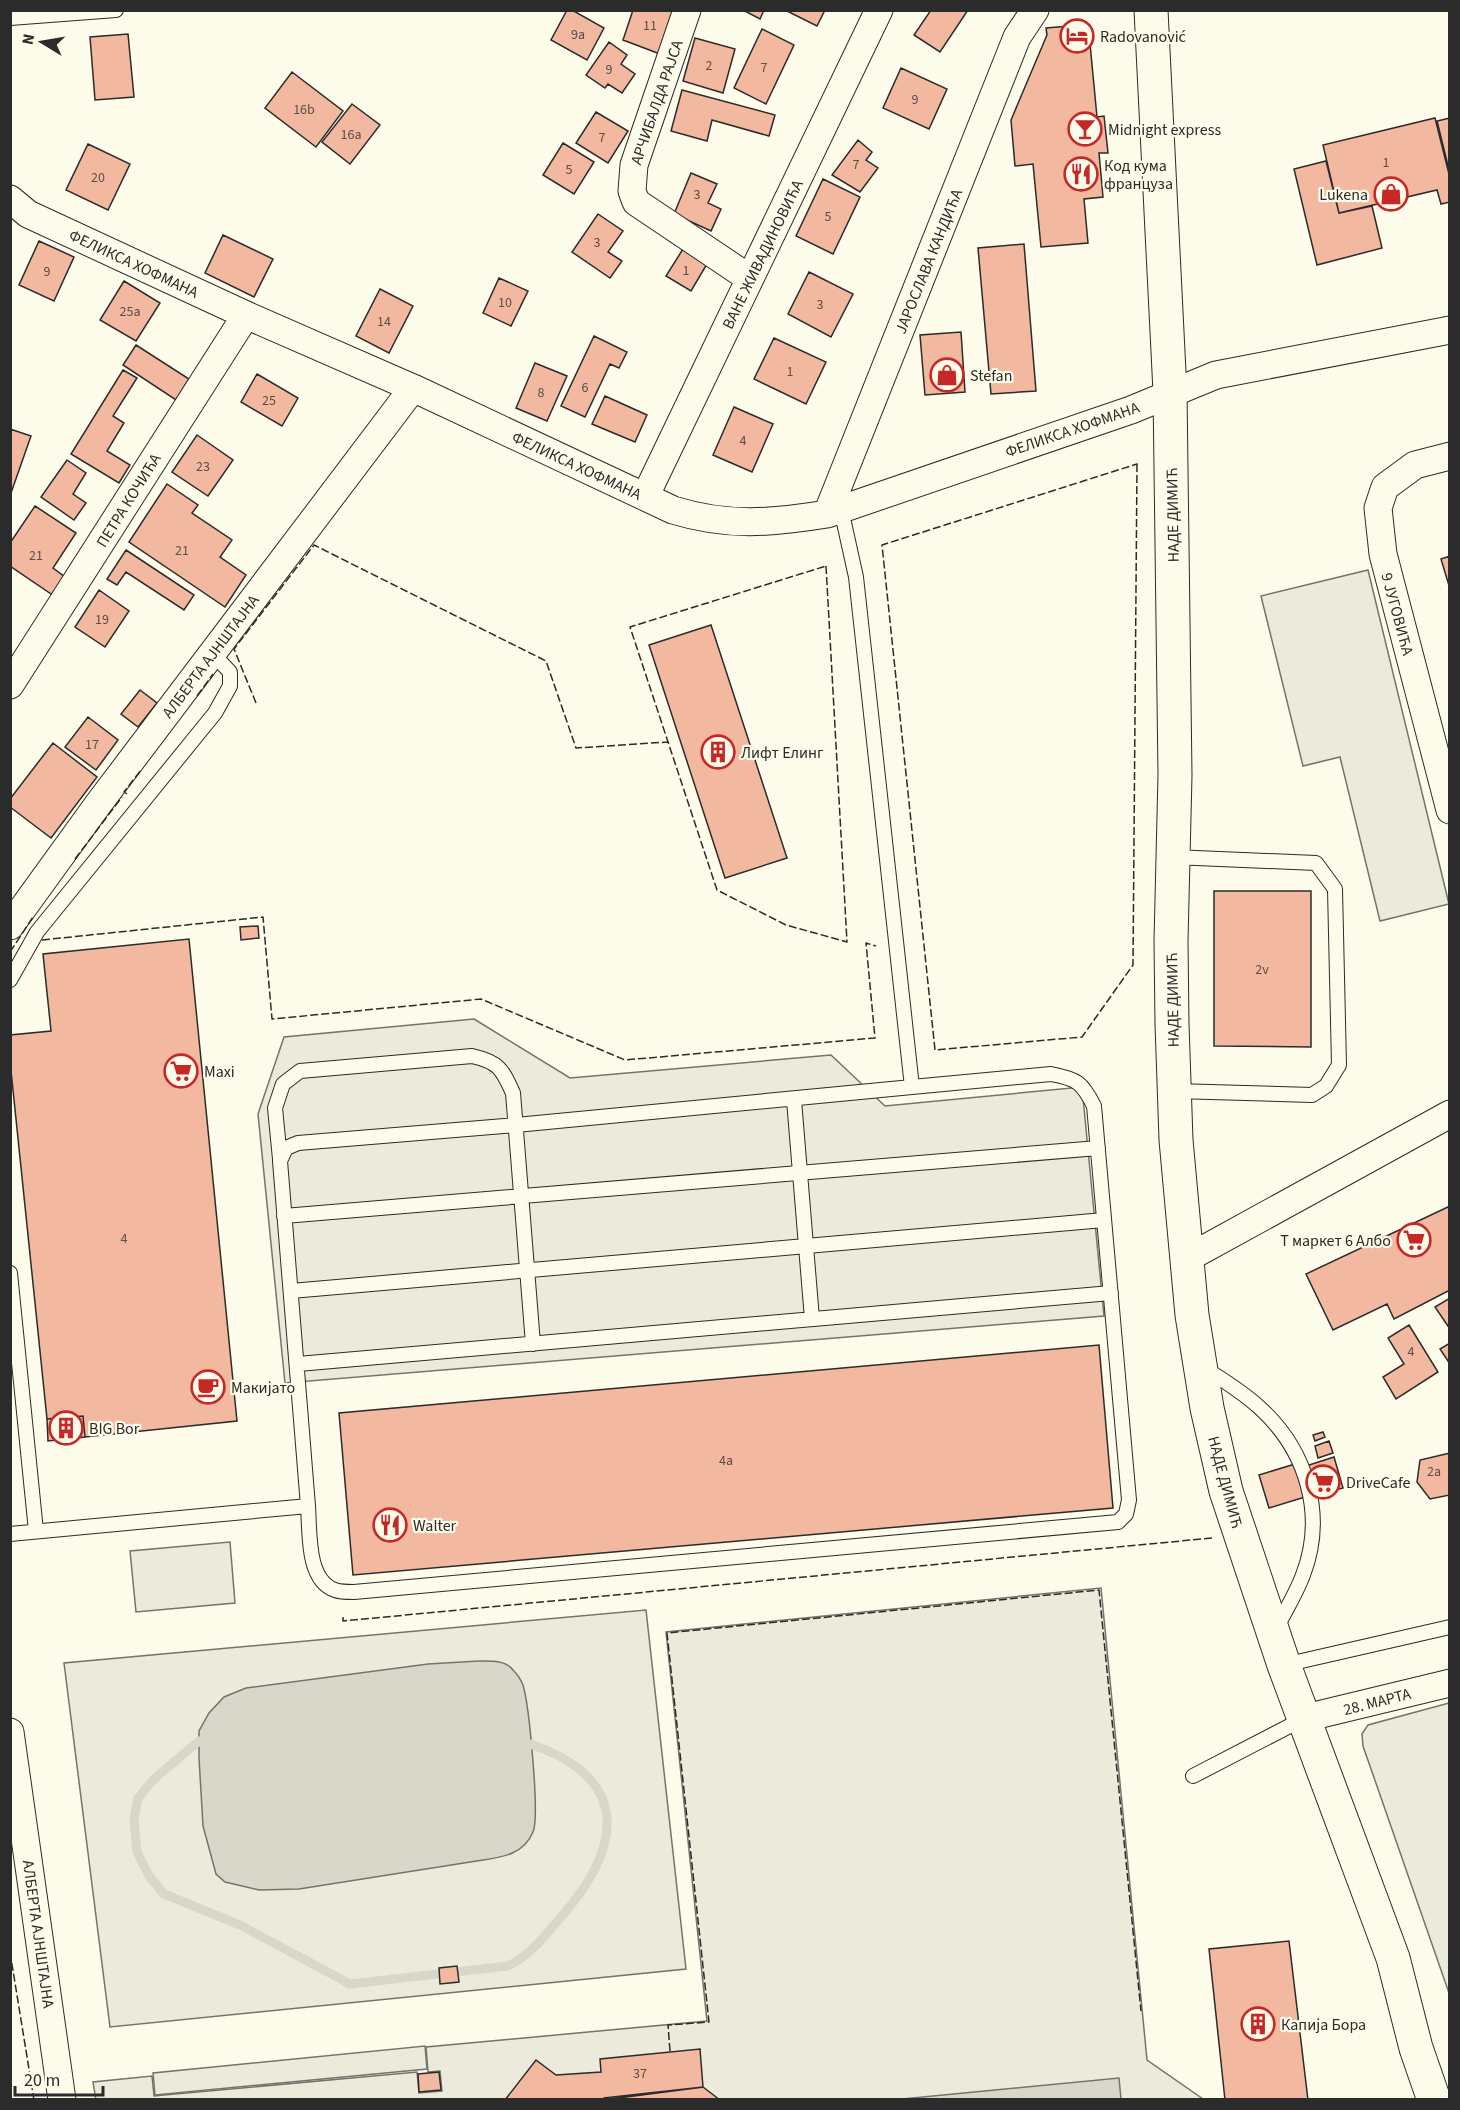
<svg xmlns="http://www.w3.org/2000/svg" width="1460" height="2110" font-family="'Source Sans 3',sans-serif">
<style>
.green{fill:#ecebdb;stroke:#74746e;stroke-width:1.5}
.parking{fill:#eceadb;stroke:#74746e;stroke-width:1.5}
.water{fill:#d8d7c9;stroke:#74746e;stroke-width:1.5}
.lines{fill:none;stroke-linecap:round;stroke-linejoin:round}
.stream{stroke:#d8d7c9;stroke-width:9}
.building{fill:#f2b8a0;stroke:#2b2b2b;stroke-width:1.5}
.lane-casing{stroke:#2b2b2b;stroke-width:16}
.street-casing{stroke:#2b2b2b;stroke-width:29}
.primary-casing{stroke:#2b2b2b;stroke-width:35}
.lane{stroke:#fdfbea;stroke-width:14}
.street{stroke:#fdfbea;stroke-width:27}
.primary{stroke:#fdfbea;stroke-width:33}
.fence{stroke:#2b2b2b;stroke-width:1.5;stroke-dasharray:8 3;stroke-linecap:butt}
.labels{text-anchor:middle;stroke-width:4.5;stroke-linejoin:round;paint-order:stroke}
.number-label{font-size:14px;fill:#5d4e48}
.poi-label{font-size:16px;fill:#2b2b2b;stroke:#fdfbea;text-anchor:start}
.street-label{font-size:16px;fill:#2b2b2b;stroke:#fdfbea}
</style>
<rect width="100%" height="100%" fill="#fdfbea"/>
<path class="green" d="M 230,1542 L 235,1603 L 136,1612 L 130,1551 Z
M 1101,1588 L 1147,2060 L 1203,2099 L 96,2100 L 93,2082 L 152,2076 L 154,2096 L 417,2072 L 419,2093 L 442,2091 L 440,2071 L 428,2072 L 426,2047 L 707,2021 L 666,1632 Z
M 646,1610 L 686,1969 L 110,2027 L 64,1663 Z
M 1449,1703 L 1450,1703 L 1449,1993 L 1363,1746 L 1362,1734 L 1368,1725 Z"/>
<path class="parking" d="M 1368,570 L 1449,904 L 1380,921 L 1340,757 L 1303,766 L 1261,596 Z
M 474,1019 L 570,1078 L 831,1055 L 885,1106 L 1082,1087 L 1104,1316 L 285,1383 L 258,1114 L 284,1037 Z
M 425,2046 L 427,2069 L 155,2095 L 153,2073 Z"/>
<path class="water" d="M 479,1661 C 490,1661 506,1660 513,1670 C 517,1674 521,1680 523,1685 C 529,1705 540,1816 533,1832 C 524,1854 503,1857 483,1860 L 299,1889 L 259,1890 L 225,1882 L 216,1874 L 203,1826 L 199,1758 L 199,1731 L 209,1713 L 224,1697 L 246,1688 L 428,1664 Z
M 1119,2078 L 1121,2099 L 902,2099 Z"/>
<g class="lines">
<path class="stream" d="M 199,1741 L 154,1779 L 138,1798 L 134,1819 L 137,1852 L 149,1876 L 164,1894 L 240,1925 L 350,1984 L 508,1966 C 531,1955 545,1935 562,1916 C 623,1846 631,1778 530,1744"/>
</g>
<path class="building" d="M 567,10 L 572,10 L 604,28 L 587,60 L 551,40 Z
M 633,10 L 676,10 L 660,54 L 623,40 Z
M 743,10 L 764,10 L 760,19 Z
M 785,10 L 825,10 L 817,26 Z
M 931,10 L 968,10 L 940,52 L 914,35 Z
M 1070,26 L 1071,34 L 1089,33 L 1097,117 L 1104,116 L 1108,153 L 1099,153 L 1103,197 L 1084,199 L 1088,243 L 1041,247 L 1033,164 L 1015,166 L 1011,120 L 1047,35 L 1046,28 Z
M 762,29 L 794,45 L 766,104 L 734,88 Z
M 128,34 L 134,97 L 95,100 L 90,37 Z
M 695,38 L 735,49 L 723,93 L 683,81 Z
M 609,42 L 627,55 L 621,64 L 635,74 L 622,93 L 608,84 L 605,88 L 586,75 Z
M 901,68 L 947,89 L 929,129 L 883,108 Z
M 292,72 L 343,111 L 316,147 L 265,108 Z
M 682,90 L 775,115 L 769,136 L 712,120 L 707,141 L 671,131 Z
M 352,104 L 380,125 L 350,164 L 322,142 Z
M 596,112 L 628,131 L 608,163 L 576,143 Z
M 1435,118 L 1450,178 L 1450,202 L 1441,204 L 1437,190 L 1339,213 L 1323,145 Z
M 1450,118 L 1450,174 L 1437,121 Z
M 858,140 L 872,152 L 866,160 L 878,168 L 860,192 L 832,175 Z
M 563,143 L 594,162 L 574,194 L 543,175 Z
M 88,144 L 130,164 L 108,210 L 66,190 Z
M 1326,161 L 1339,213 L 1372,206 L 1382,248 L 1317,265 L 1294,169 Z
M 691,173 L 717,184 L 708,203 L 721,209 L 711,231 L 674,214 Z
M 823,179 L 860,197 L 833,254 L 796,236 Z
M 598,214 L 623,231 L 608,252 L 622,261 L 610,278 L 572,252 Z
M 223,235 L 273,259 L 254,297 L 205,273 Z
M 39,241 L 74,257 L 54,301 L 19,285 Z
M 1024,244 L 1036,391 L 991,394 L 978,248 Z
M 683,249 L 707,264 L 691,291 L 666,276 Z
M 809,272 L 853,294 L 831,337 L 788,314 Z
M 499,278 L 528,291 L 511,326 L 483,313 Z
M 124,281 L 160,303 L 136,341 L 100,320 Z
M 380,289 L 413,306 L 389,353 L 356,336 Z
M 961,332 L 965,392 L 925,395 L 920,335 Z
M 594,336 L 627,352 L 619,368 L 610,364 L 585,417 L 561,406 Z
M 774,338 L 826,362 L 806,404 L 754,379 Z
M 136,345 L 189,379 L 176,400 L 123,365 Z
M 535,363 L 567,376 L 547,421 L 516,408 Z
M 123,370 L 137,378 L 113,416 L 124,423 L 107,451 L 130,465 L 119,483 L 71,454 Z
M 257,374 L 298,398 L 282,426 L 241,402 Z
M 605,396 L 647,415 L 635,442 L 592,424 Z
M 734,407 L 773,424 L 752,472 L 713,455 Z
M 10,429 L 31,436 L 11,493 L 10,493 Z
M 197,435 L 233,460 L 208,496 L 172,472 Z
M 67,460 L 86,473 L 73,494 L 86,503 L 74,520 L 41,497 Z
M 167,484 L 198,505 L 192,513 L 232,540 L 220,557 L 246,575 L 225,607 L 129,542 Z
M 35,506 L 76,533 L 53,568 L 72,582 L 60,600 L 10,566 L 10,543 Z
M 126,550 L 194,595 L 184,610 L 126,572 L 117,585 L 107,579 Z
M 1450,556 L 1450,589 L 1441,559 Z
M 99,590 L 129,611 L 105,647 L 75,627 Z
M 711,625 L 787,858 L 725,878 L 649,645 Z
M 140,690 L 157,703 L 138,727 L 121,714 Z
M 88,717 L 118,740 L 96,770 L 65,747 Z
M 53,743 L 97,777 L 51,838 L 10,807 L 10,799 Z
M 1214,891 L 1311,891 L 1311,1047 L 1214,1046 Z
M 258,926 L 259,938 L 241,940 L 240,927 Z
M 189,939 L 237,1421 L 85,1437 L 83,1416 L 47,1419 L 10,1061 L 10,1035 L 51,1031 L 43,954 Z
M 1450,1206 L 1450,1290 L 1394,1319 L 1387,1304 L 1333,1330 L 1306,1274 Z
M 1450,1298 L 1450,1329 L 1435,1307 Z
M 1409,1325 L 1438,1372 L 1396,1399 L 1383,1377 L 1404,1364 L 1388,1338 Z
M 1450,1343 L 1450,1364 L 1440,1349 Z
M 1099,1345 L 1113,1508 L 353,1575 L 339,1413 Z
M 83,1416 L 85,1437 L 48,1441 L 47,1419 Z
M 1323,1432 L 1325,1437 L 1315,1441 L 1313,1435 Z
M 1329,1441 L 1333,1453 L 1318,1458 L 1315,1446 Z
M 1450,1453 L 1450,1495 L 1430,1499 L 1417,1482 L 1420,1460 Z
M 1334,1457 L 1343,1488 L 1315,1496 L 1306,1466 Z
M 1295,1464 L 1305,1497 L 1269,1508 L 1259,1475 Z
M 1289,1941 L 1308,2100 L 1225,2100 L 1209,1949 Z
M 457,1966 L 459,1982 L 440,1984 L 439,1968 Z
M 700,2049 L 703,2087 L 603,2100 L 505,2100 L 536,2060 L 556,2075 L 601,2072 L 600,2059 Z
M 439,2072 L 441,2090 L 419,2092 L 418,2074 Z
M 703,2087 L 720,2100 L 603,2100 L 604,2098 Z"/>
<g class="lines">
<defs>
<path id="lane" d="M 10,18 L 116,10
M 1173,857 L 1316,863 L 1335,889 L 1339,1065 L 1326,1086 L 1312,1095 L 1174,1091
M 10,980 L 37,932 L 215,713 L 230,686 L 230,672 L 212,653
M 794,1100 L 812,1319
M 280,1159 L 275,1108 L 283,1084 L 300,1071 L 472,1056 C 499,1062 502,1069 513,1093 L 533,1344
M 284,1216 L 1098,1148
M 10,1273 L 36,1531
M 291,1291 L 1104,1220
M 298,1364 L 1111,1293
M 1204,1368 C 1223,1380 1243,1392 1260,1408 C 1307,1451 1326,1515 1303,1575 C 1296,1594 1285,1611 1276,1629
M 308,1506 C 310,1531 306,1580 335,1590 C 340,1592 348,1592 354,1592 L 1118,1522 L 1126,1514 L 1129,1500 L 1094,1106 C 1082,1082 1077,1079 1051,1074 L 912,1087
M 10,1534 L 308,1506 L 280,1161 L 286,1148 L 298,1143 L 516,1125 L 912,1087 L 856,577 L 841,509
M 1284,1665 L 1450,1627
M 1193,1776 L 1305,1718"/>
<path id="street" d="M 687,10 L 634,165 L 632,191 L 636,202 L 749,278
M 10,199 L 28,214 L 246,315 L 413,388 L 673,510 C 728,527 771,523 827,514 L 1131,410 L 1216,375 L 1450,330
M 1450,456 L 1415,465 L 1385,487 L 1378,508 L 1383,554 L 1450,810
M 645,497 L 879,10
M 827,514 L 1017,37 L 1035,10
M 10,685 L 246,315
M 10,926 L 99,803 L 413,388
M 1186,1259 L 1450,1114
M 1305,1718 L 1450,1683
M 10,1732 L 62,2100"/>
<path id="primary" d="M 1151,10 L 1170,392 L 1175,775 L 1171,941 L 1172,1024 L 1176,1140 L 1192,1315 L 1207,1408 L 1226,1491 L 1284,1665 L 1393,1958 L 1416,2048 L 1434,2100"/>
</defs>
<use href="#lane" class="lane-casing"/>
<use href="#street" class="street-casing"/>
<use href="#primary" class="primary-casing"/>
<use href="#lane" class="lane"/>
<use href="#street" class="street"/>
<use href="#primary" class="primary"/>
<path class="fence" d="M 1137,464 L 1133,965 L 1082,1037 L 935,1050 L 882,545 Z
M 826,566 L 847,942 L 786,925 L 717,890 L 630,627 Z
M 197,696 L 213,674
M 256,703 L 234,649 L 314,545 L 546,661 L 576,748 L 668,742
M 127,794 L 124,792 L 141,770
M 75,859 L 122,797
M 42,940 L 263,917 L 272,1019 L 481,999 L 625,1060 L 875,1038 L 866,943 L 876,946
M 10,952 L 33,917
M 343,1617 L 343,1621 L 1212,1538
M 10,1952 L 34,2100
M 670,2051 L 668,2025 L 709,2022 L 667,1633 L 1099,1590 L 1141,2011"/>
</g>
<defs>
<symbol id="hotel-ring" viewBox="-11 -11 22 22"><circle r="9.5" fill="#fdfbea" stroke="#c62828" stroke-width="1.5"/><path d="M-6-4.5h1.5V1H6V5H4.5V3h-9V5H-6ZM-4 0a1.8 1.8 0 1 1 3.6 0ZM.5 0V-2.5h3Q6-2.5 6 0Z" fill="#c62828"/></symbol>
<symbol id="bar-ring" viewBox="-11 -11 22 22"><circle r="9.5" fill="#fdfbea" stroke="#c62828" stroke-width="1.5"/><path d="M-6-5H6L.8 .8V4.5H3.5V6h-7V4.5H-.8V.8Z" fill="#c62828"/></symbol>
<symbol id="restaurant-ring" viewBox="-11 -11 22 22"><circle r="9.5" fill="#fdfbea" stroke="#c62828" stroke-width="1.5"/><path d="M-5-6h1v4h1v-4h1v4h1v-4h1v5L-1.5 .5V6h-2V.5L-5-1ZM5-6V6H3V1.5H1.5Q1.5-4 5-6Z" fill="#c62828"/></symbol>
<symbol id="shop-ring" viewBox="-11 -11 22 22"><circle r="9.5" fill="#fdfbea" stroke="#c62828" stroke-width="1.5"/><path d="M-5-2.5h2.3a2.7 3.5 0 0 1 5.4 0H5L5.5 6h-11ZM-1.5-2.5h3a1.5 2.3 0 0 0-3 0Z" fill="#c62828"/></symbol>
<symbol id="building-ring" viewBox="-11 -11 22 22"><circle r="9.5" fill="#fdfbea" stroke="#c62828" stroke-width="1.5"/><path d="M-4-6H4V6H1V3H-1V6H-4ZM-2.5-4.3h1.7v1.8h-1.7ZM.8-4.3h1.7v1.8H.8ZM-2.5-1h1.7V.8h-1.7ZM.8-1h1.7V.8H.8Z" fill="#c62828"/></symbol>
<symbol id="supermarket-ring" viewBox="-11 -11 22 22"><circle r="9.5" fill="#fdfbea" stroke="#c62828" stroke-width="1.5"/><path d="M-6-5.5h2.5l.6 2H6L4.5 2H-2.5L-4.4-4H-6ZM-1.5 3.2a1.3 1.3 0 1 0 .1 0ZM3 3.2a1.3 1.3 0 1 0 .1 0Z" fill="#c62828"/></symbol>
<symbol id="cafe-ring" viewBox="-11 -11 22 22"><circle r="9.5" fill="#fdfbea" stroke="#c62828" stroke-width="1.5"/><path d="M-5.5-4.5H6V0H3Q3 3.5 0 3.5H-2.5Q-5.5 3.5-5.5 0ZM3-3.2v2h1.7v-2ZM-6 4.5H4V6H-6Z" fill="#c62828"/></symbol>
</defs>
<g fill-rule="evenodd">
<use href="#hotel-ring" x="1058" y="17" width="38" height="38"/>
<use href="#bar-ring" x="1066" y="110" width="38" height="38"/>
<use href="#restaurant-ring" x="1062" y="155" width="38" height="38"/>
<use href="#shop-ring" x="1372" y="175" width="38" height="38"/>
<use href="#shop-ring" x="928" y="356" width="38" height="38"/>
<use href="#building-ring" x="699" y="733" width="38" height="38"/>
<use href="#supermarket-ring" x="162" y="1052" width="38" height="38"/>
<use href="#supermarket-ring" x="1395" y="1221" width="38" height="38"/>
<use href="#cafe-ring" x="189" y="1368" width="38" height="38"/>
<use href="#building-ring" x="47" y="1409" width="38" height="38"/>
<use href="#supermarket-ring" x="1304" y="1463" width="38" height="38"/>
<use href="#restaurant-ring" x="371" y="1506" width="38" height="38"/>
<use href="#building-ring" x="1239" y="2005" width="38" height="38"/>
</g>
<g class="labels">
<g class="number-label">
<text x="650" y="30">11</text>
<text x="578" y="39">9a</text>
<text x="709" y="70">2</text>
<text x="764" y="72">7</text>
<text x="609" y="74">9</text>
<text x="915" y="104">9</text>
<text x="304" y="114">16b</text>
<text x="351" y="139">16a</text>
<text x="602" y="142">7</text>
<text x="1386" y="167">1</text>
<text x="856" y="169">7</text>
<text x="569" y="174">5</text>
<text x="98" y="182">20</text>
<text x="697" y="199">3</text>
<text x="828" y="221">5</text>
<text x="597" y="247">3</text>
<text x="686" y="275">1</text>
<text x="47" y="276">9</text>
<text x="505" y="307">10</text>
<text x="820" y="309">3</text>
<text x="130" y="316">25a</text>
<text x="384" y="326">14</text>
<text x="790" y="376">1</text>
<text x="585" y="392">6</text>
<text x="541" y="397">8</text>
<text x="269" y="405">25</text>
<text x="743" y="445">4</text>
<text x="203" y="471">23</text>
<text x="182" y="555">21</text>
<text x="36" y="560">21</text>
<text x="102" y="624">19</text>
<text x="92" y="749">17</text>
<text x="1262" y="974">2v</text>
<text x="124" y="1243">4</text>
<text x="1411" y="1356">4</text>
<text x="726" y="1465">4a</text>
<text x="1434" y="1476">2a</text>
<text x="640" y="2078">37</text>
</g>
<g class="poi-label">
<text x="1100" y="42">Radovanović</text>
<text x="1108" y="135">Midnight express</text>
<text x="1104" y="171">Код кума<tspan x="1104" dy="18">француза</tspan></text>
<text x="1368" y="200" text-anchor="end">Lukena</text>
<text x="970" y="381">Stefan</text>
<text x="741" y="758">Лифт Елинг</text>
<text x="204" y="1077">Maxi</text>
<text x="1391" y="1246" text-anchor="end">Т маркет 6 Албо</text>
<text x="231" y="1393">Макијато</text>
<text x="89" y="1434">BIG Bor</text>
<text x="1346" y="1488">DriveCafe</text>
<text x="413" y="1531">Walter</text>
<text x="1281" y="2030">Капија Бора</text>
</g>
<g class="street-label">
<text transform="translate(656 102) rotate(-71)" y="6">АРЧИБАЛДА РАЈСА</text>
<text transform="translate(762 254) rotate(-64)" y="6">ВАНЕ ЖИВАДИНОВИЋА</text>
<text transform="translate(928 261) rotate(-68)" y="6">ЈАРОСЛАВА КАНДИЋА</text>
<text transform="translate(134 263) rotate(25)" y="6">ФЕЛИКСА ХОФМАНА</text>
<text transform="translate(1072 429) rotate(-19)" y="6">ФЕЛИКСА ХОФМАНА</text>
<text transform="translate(577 465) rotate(25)" y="6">ФЕЛИКСА ХОФМАНА</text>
<text transform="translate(128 500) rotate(-58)" y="6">ПЕТРА КОЧИЋА</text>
<text transform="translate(1172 515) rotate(-91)" y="6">НАДЕ ДИМИЋ</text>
<text transform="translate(1398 614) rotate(75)" y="6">9 ЈУГОВИЋА</text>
<text transform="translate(210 656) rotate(-53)" y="6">АЛБЕРТА АЈНШТАЈНА</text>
<text transform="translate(1172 1000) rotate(-91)" y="6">НАДЕ ДИМИЋ</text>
<text transform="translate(1226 1482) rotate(75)" y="6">НАДЕ ДИМИЋ</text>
<text transform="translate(1377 1701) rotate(-14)" y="6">28. МАРТА</text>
<text transform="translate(39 1934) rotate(82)" y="6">АЛБЕРТА АЈНШТАЈНА</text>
</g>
</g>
<rect width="1460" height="2110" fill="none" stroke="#2b2b2b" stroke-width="24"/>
<g transform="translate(42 42) rotate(281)" stroke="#fdfbea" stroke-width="4.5" paint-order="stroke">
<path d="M0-4.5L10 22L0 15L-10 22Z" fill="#2b2b2b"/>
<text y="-9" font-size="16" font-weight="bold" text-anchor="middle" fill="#2b2b2b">N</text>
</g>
<path d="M15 2086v9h88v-9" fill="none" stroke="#2b2b2b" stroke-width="3"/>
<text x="24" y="2086" font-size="18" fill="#2b2b2b" stroke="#fdfbea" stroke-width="4.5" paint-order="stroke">20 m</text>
</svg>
